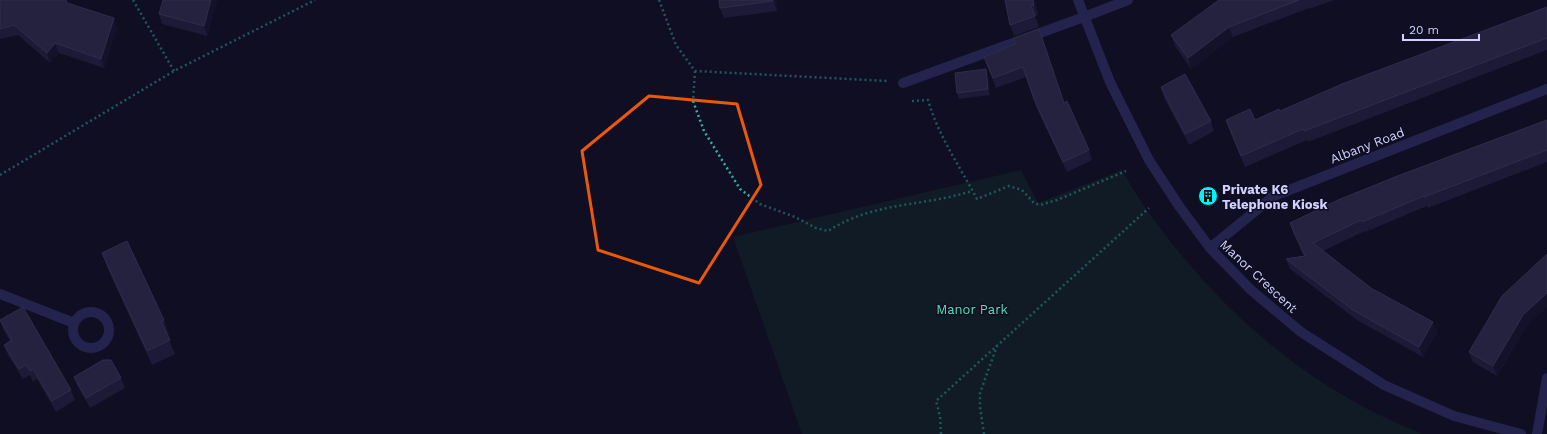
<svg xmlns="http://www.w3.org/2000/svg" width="1547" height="434" font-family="'Work Sans',sans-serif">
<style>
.green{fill:#112c29}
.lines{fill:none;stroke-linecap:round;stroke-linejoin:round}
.path{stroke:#31b19f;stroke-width:2.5;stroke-dasharray:2 3;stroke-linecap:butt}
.lane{stroke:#3a3d80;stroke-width:10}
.street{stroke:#3a3d80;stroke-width:10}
.wall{fill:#2b2850}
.shaded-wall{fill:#191636}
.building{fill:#3d3a63;stroke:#54517b}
.marked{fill:none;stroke:#e8590c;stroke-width:3;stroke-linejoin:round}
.labels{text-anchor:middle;stroke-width:3;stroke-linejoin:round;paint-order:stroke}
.street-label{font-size:13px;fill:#d1d0fe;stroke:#100e22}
.poi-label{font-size:13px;font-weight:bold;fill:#d1d0fe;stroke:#100e22;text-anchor:start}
.park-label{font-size:13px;fill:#5eddb2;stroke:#100e22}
</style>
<rect width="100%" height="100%" fill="#100e22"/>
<path class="green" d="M 1021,170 L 1038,203 L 1122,170 C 1139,201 1157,225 1179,252 C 1244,332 1326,397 1423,434 L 802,434 L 733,237 Z"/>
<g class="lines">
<path class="path" d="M 133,0 L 174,71
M 659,0 L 676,45 L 695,71 L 887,81
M 695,71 L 693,101 L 704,131 L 740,189 L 760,204 L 795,217 L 816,228 L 828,231 C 875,201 922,207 972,191
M 912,101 L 928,100 C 938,135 960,167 977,199 L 1009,186 L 1022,190 L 1034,203 L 1040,205 L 1057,200 L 1126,171
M 0,175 L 174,71 L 315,0
M 941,434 L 940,416 L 936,401 L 1149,208
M 984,434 L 980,407 L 980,393 L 997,346"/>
<path class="lane" d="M 903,83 L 1084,17
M 0,294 L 74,323
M73 330a18 18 0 1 1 36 0a18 18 0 1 1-36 0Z"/>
<path class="street" d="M 1078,0 L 1110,82 L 1149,160 L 1179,206 L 1210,248 L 1251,290 L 1301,332 L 1384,385 L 1454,416 L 1521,434
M 1084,17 L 1128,0
M 1210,248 L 1274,196 L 1547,89
M 1537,434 L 1547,378"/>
</g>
<path class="wall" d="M 0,0 L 67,3 L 114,18 L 117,28 L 104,68 L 59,53 L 50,63 L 18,35 L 0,39 Z
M 776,0 L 777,11 L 724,18 L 720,8 Z
M 1035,0 L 1038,15 L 1035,16 L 1039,27 L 1014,36 L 1010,25 Z
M 1219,0 L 1334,0 L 1309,9 L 1309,8 L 1233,37 L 1191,69 L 1175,46 L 1171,35 Z
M 217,1 L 207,36 L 162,24 L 159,14 Z
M 1547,7 L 1547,50 L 1308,142 L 1307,140 L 1245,167 L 1230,131 L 1226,120 L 1255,120 L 1280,111 Z
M 1015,44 L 1065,102 L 1089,150 L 1092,160 L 1067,172 L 1037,109 L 1026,77 L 996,88 L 984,57 Z
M 988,75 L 990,95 L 959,99 L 957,93 Z
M 1161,87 L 1211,121 L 1214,131 L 1189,145 L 1164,98 Z
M 1547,120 L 1547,162 L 1428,208 L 1427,206 L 1365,232 L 1365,231 L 1323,251 L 1371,288 L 1433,322 L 1437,332 L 1423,357 L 1357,320 L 1290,269 L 1286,259 L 1304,256 L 1293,233 L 1290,223 Z
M 102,253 L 164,320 L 169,335 L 167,335 L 175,354 L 152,365 L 107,267 Z
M 1547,254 L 1547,307 L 1527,325 L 1497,376 L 1473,362 L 1469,352 Z
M 0,320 L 71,390 L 75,400 L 56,412 L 37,379 L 33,382 L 30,375 L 23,379 L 8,355 L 4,345 L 10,341 L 4,331 Z
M 74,377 L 121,378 L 125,388 L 90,408 L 78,387 Z"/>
<path class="shaded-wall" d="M 211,0 L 217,0 L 217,1 L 207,36 L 204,26 Z
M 773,0 L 776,0 L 777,11 Z
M 1033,0 L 1035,0 L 1038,15 L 1034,5 Z
M 114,18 L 117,28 L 104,68 L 101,59 Z
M 1229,27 L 1233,37 L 1191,69 L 1188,58 Z
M 55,43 L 59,53 L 50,63 L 47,53 Z
M 986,69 L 988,75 L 990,95 L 988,89 Z
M 1547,293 L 1547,307 L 1527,325 L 1497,376 L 1493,366 L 1523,315 Z
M 1433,322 L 1437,332 L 1423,357 L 1419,347 Z"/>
<path class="building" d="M 0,0 L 66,0 L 67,3 L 114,18 L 101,59 L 55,43 L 47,53 L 14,25 L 0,29 Z
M 163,0 L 211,0 L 204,26 L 159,14 Z
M 719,0 L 773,0 L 773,1 L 720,8 Z
M 1005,0 L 1033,0 L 1034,5 L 1031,6 L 1035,16 L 1010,25 Z
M 1219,0 L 1299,0 L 1229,27 L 1188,58 L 1171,35 Z
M 1547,7 L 1547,38 L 1304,131 L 1303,129 L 1241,156 L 1226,120 L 1250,109 L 1255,120 L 1279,109 L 1280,111 L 1342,84 Z
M 1039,29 L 1064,103 L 1067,101 L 1089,150 L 1063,162 L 1034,99 L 1023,67 L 993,78 L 984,57 L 1015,44 L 1014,38 Z
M 986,69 L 988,89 L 957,93 L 955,73 Z
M 1185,74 L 1211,121 L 1185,134 L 1161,87 Z
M 1547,120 L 1547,150 L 1424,197 L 1424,196 L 1362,222 L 1361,220 L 1313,243 L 1371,288 L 1433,322 L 1419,347 L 1353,310 L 1286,259 L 1305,256 L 1290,223 L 1338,200 L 1400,175 Z
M 127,241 L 164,320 L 161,322 L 170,340 L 147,351 L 102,253 Z
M 1547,254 L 1547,293 L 1523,315 L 1493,366 L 1469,352 L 1502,296 Z
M 23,307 L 71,390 L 52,401 L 33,369 L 30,371 L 26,365 L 19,369 L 4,345 L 12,340 L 0,320 Z
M 103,360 L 111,360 L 121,378 L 86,398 L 74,377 Z"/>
<path d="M0 0H1547V434H0ZM 649,96 L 737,104 L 761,185 L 699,283 L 598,250 L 582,151 Z" fill="#100e22" fill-opacity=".55" fill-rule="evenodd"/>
<path class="marked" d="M 649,96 L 737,104 L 761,185 L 699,283 L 598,250 L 582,151 Z"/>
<defs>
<symbol id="building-disc" viewBox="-11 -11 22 22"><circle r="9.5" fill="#05f1f5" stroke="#100e22"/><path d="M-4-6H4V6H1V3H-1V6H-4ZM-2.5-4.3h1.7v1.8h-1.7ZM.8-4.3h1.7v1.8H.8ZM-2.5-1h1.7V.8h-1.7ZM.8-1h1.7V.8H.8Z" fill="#111"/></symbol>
</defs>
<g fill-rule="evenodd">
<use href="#building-disc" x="1197" y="185" width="22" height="22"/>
</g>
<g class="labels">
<g class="street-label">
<text transform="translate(1367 145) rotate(-21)" y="5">Albany Road</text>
<text transform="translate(1259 276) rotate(43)" y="5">Manor Crescent</text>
</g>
<g class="poi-label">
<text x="1222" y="194">Private K6<tspan x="1222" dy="15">Telephone Kiosk</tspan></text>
</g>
<g class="park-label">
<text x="972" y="314">Manor Park</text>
</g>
</g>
<path d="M1403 34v6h76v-6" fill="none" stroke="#d1d0fe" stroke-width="2"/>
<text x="1409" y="34" font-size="12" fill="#d1d0fe" stroke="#100e22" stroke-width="3" paint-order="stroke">20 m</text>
</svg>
